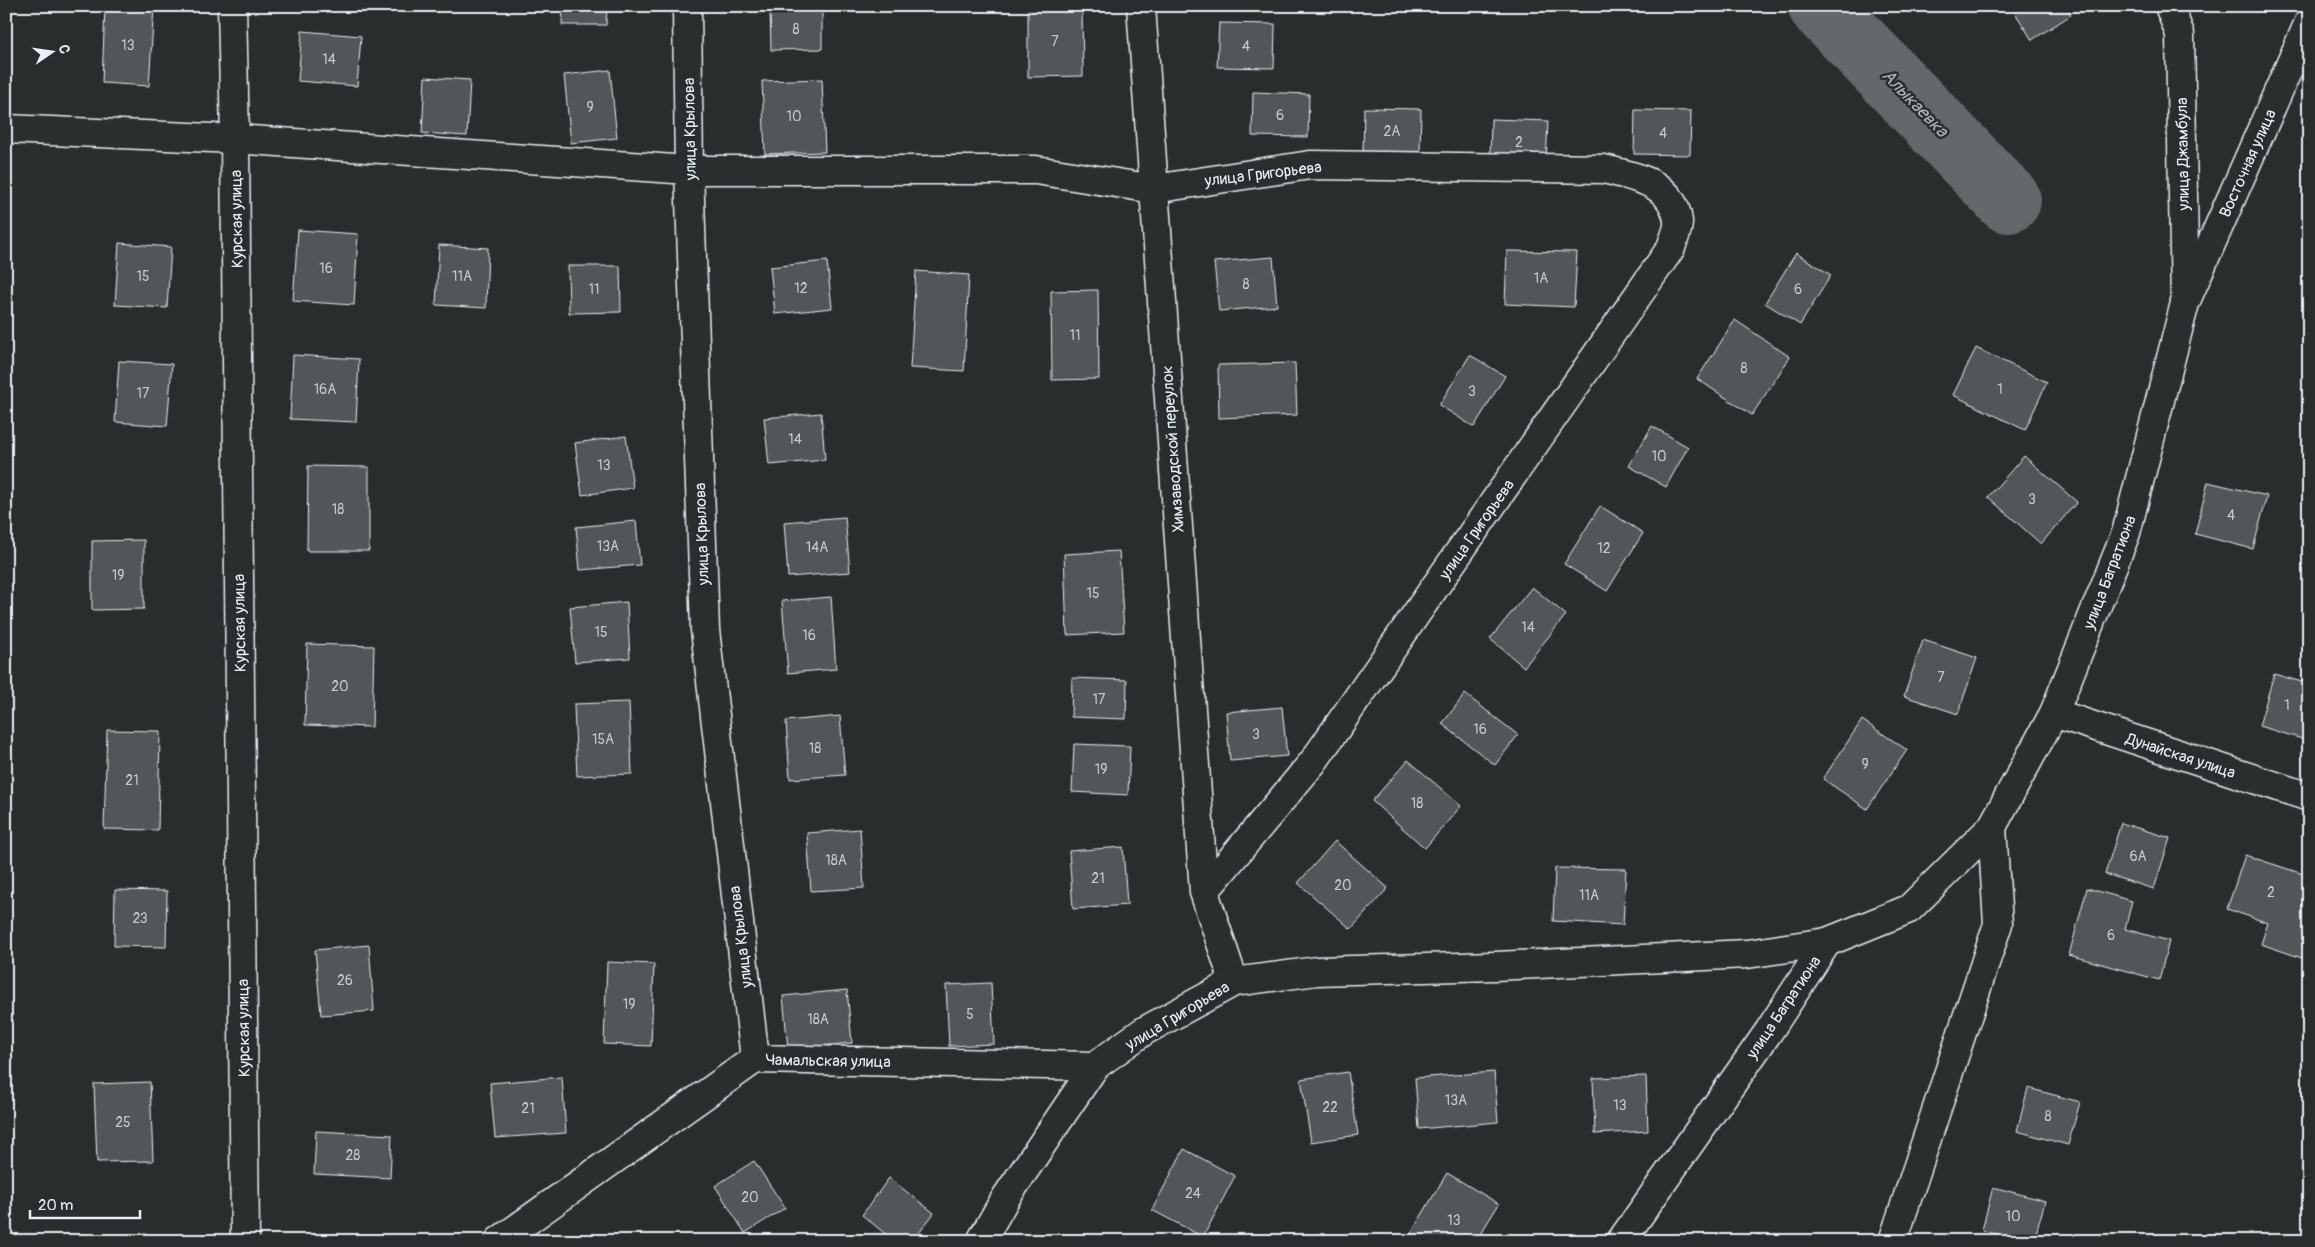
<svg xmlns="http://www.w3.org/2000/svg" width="2315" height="1247" font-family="Pangolin,sans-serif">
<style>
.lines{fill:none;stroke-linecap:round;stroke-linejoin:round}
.river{stroke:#63686b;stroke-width:66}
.building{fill:#535759;stroke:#e8f1f8}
.minor-casing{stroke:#e8f1f8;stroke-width:31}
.tertiary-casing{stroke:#e8f1f8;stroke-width:31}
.secondary-casing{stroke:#e8f1f8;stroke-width:31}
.minor{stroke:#2a2d2e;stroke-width:28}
.tertiary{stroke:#2a2d2e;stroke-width:28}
.secondary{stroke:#2a2d2e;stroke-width:28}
.labels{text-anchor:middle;stroke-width:5;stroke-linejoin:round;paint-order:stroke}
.number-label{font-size:14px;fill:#c3cad0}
.street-label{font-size:16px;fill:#e8f1f8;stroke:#2a2d2e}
.water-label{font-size:18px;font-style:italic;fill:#acb3b9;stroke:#2a2d2e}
</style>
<rect width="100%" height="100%" fill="#2a2d2e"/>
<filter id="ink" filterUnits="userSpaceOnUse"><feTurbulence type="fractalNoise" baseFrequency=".02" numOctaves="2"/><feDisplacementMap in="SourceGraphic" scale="10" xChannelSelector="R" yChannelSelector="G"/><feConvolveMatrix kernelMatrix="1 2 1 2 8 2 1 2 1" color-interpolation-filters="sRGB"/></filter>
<g filter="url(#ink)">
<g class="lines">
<path class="river" d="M 1821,6 L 2008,200"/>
</g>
<path class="building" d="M 105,6 L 154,6 L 149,86 L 102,83 Z
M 563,6 L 607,6 L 606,25 L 562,25 Z
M 1028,6 L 1082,6 L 1083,76 L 1028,77 Z
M 2011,6 L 2066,6 L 2071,15 L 2032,40 Z
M 770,9 L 822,9 L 822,49 L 771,50 Z
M 1219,23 L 1275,24 L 1274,68 L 1217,67 Z
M 302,31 L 361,36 L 357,86 L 298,81 Z
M 610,70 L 617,138 L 571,143 L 564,75 Z
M 425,77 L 470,80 L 467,136 L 422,133 Z
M 822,79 L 825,152 L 765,154 L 762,81 Z
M 1253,92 L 1309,94 L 1308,137 L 1252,136 Z
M 1364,108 L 1421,109 L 1420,153 L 1363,152 Z
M 1635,110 L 1691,111 L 1690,155 L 1634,154 Z
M 1491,119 L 1548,121 L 1546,164 L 1490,163 Z
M 298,230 L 358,234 L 354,305 L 293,301 Z
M 119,243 L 171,247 L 167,308 L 115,305 Z
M 439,245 L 488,248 L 486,308 L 436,305 Z
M 1507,251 L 1577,252 L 1574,307 L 1505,304 Z
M 1796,253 L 1831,275 L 1800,325 L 1765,303 Z
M 1273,257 L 1277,306 L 1219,311 L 1214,262 Z
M 827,261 L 832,308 L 775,314 L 770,267 Z
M 568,266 L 620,266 L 621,312 L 569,313 Z
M 916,271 L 969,275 L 964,371 L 910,368 Z
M 1098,290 L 1099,379 L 1052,380 L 1051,291 Z
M 1735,320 L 1790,357 L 1752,415 L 1697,379 Z
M 1976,348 L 2047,382 L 2025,430 L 1953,395 Z
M 293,355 L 359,359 L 356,422 L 290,419 Z
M 1470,355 L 1505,376 L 1474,427 L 1439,405 Z
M 119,361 L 172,364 L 167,426 L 115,422 Z
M 1295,363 L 1297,415 L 1219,418 L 1218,365 Z
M 821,413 L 825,460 L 769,465 L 764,418 Z
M 1652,426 L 1688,447 L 1666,487 L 1629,466 Z
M 626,436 L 633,488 L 582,495 L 575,443 Z
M 2024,456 L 2077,502 L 2041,544 L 1988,497 Z
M 308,466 L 369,467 L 369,551 L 307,551 Z
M 2208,482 L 2267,496 L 2253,549 L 2195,534 Z
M 1600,506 L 1643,533 L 1607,591 L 1564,564 Z
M 845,517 L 850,572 L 788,577 L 784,522 Z
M 636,521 L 640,565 L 580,570 L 576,527 Z
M 144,540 L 144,609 L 92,610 L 92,541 Z
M 1119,551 L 1124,632 L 1067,635 L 1064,554 Z
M 1532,587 L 1566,615 L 1524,667 L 1490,639 Z
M 831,597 L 836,669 L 788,673 L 782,601 Z
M 627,602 L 630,658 L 575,662 L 570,607 Z
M 1923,640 L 1977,658 L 1958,714 L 1904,696 Z
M 307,644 L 374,646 L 372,727 L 305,725 Z
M 2274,674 L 2309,684 L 2309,741 L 2259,726 Z
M 1072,678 L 1127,680 L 1126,719 L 1071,717 Z
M 1465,694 L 1518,735 L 1495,765 L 1442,724 Z
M 629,702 L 632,774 L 577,776 L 574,704 Z
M 1282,707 L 1287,756 L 1230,761 L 1226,712 Z
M 840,716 L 845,775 L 790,779 L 786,721 Z
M 1862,720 L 1907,750 L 1867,809 L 1823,779 Z
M 107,730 L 160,731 L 158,830 L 104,829 Z
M 1074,744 L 1130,746 L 1128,795 L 1072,792 Z
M 1408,760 L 1461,806 L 1425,848 L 1372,801 Z
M 2121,823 L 2170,838 L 2154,889 L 2105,874 Z
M 860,829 L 864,888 L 811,891 L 807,833 Z
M 1335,841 L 1388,888 L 1351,929 L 1298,883 Z
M 1123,847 L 1127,905 L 1073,909 L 1069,851 Z
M 2245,855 L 2303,874 L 2306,863 L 2309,864 L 2309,948 L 2305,959 L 2261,944 L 2268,923 L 2227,909 Z
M 1555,868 L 1626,869 L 1623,925 L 1553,921 Z
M 2087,888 L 2132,901 L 2125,929 L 2169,941 L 2159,980 L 2069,955 Z
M 115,890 L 167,891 L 166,947 L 114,946 Z
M 369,945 L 374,1011 L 321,1015 L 315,950 Z
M 607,962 L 654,964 L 651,1046 L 604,1044 Z
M 991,983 L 994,1044 L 949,1046 L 946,985 Z
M 847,990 L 852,1043 L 788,1049 L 783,996 Z
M 1348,1072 L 1358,1135 L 1311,1142 L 1301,1079 Z
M 1494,1072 L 1498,1122 L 1419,1129 L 1415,1078 Z
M 1646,1076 L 1648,1131 L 1595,1134 L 1593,1078 Z
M 562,1077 L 566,1133 L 495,1138 L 490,1083 Z
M 150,1082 L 153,1161 L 97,1162 L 94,1084 Z
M 2028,1088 L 2080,1102 L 2068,1145 L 2017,1131 Z
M 316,1131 L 392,1135 L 390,1178 L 314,1174 Z
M 1184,1149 L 1235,1176 L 1203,1237 L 1152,1210 Z
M 754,1161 L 785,1208 L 745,1233 L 715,1186 Z
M 1447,1173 L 1499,1204 L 1476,1241 L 1419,1241 L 1410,1235 Z
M 889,1178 L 934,1213 L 913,1241 L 894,1241 L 862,1215 Z
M 1993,1187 L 2045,1201 L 2034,1241 L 2019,1241 L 1982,1230 Z
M 1758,1234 L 1769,1241 L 1754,1241 Z
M 110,1237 L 166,1239 L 166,1241 L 110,1241 Z"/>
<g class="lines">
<defs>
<path id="minor" d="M 232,6 L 235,139 L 245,1241
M 687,6 L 689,170 L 705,630 L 755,1059
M 1141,6 L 1204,892
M 6,129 L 235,139 L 689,170 L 1036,170 L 1154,189 L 1310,165 L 1604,169 C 1635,177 1673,182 1678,221 C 1679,229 1673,240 1671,248 L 1313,762 L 1204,892 L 1234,982
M 2185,303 L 2309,22
M 499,1241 L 755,1059 L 1095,1066
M 1621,1241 L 1769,1031 L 1827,942
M 1893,1241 L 1998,924 L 1992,827"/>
<path id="tertiary" d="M 2054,713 L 2309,797"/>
<path id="secondary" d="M 981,1241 L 1005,1199 L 1095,1066 L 1144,1031 L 1234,982 L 1317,971 L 1495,966 L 1747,954 L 1827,942 L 1909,909 L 1992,827 L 2054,713 L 2126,533 L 2185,303 L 2180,34 L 2169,6"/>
</defs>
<use href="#minor" class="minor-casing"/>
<use href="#tertiary" class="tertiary-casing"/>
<use href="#secondary" class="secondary-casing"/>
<use href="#minor" class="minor"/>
<use href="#tertiary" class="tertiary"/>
<use href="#secondary" class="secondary"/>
</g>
</g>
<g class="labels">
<g class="number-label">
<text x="796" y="34">8</text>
<text x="1055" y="46">7</text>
<text x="128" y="50">13</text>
<text x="1246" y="51">4</text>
<text x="329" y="64">14</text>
<text x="590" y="112">9</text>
<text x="1280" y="120">6</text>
<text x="794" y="121">10</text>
<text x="1392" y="136">2А</text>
<text x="1663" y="138">4</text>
<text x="1519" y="147">2</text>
<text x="326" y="273">16</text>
<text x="143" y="281">15</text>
<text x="462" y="281">11А</text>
<text x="1541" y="283">1А</text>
<text x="1246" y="289">8</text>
<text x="801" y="293">12</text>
<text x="594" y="294">11</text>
<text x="1798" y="294">6</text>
<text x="1075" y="340">11</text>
<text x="1744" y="373">8</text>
<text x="325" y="394">16А</text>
<text x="2000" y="394">1</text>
<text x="1472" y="396">3</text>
<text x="143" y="398">17</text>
<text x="795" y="444">14</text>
<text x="1659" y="461">10</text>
<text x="604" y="470">13</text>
<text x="2032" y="504">3</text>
<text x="338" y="514">18</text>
<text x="2231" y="520">4</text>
<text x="608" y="551">13А</text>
<text x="817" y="552">14А</text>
<text x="1604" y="553">12</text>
<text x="118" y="580">19</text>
<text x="1093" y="598">15</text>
<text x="1528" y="632">14</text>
<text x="601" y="637">15</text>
<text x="809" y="640">16</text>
<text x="1941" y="682">7</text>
<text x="340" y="691">20</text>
<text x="1099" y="704">17</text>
<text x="2287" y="710">1</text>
<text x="1480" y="734">16</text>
<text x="1256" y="739">3</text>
<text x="603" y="744">15А</text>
<text x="815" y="753">18</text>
<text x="1865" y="769">9</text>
<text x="1101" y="774">19</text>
<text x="132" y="785">21</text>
<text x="1417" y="808">18</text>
<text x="2138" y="861">6А</text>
<text x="836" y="865">18А</text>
<text x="1098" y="883">21</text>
<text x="1343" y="890">20</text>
<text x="2271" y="897">2</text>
<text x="1589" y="900">11А</text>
<text x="140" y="923">23</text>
<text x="2111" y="940">6</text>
<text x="345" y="985">26</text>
<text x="629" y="1009">19</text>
<text x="970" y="1019">5</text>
<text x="818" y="1024">18А</text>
<text x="1456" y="1105">13А</text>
<text x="1620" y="1110">13</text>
<text x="1330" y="1112">22</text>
<text x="528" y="1113">21</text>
<text x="2048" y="1121">8</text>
<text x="123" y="1127">25</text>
<text x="353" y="1160">28</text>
<text x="1193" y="1198">24</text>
<text x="750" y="1202">20</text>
<text x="2013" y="1221">10</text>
<text x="1454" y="1225">13</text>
</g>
<g class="street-label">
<text transform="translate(689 129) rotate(-91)" y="6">улица Крылова</text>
<text transform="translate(2182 154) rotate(-91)" y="6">улица Джамбула</text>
<text transform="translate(2247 163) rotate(-66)" y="6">Восточная улица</text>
<text transform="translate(1263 173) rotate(-7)" y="6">улица Григорьева</text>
<text transform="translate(236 219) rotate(-91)" y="6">Курская улица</text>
<text transform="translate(1172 449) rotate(-94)" y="6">Химзаводской переулок</text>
<text transform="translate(1476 529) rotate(-55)" y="6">улица Григорьева</text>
<text transform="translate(701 534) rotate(-92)" y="6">улица Крылова</text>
<text transform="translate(2109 572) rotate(-69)" y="6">улица Багратиона</text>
<text transform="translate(239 623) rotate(-91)" y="6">Курская улица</text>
<text transform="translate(2181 755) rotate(18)" y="6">Дунайская улица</text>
<text transform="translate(740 937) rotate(-97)" y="6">улица Крылова</text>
<text transform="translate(1783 1007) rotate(-56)" y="6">улица Багратиона</text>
<text transform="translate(1177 1015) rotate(-31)" y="6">улица Григорьева</text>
<text transform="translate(243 1028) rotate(-91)" y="6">Курская улица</text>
<text transform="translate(828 1060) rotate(1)" y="6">Чамальская улица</text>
</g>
<g class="water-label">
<text transform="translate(1915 103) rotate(46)" y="6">Алыкаевка</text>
</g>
</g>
<rect width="2315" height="1247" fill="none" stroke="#2a2d2e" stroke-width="25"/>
<rect x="12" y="12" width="2290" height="1222" fill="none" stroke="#e8f1f8" stroke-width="2" filter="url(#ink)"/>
<g transform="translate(52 52) rotate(77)" stroke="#2a2d2e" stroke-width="4" paint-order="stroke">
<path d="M0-4L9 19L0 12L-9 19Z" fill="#e8f1f8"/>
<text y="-8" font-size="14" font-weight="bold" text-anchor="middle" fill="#e8f1f8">С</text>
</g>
<path d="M30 1210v8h110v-8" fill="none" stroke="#e8f1f8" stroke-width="2.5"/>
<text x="38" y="1210" font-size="15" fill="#e8f1f8" stroke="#2a2d2e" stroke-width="4" paint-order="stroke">20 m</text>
</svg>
